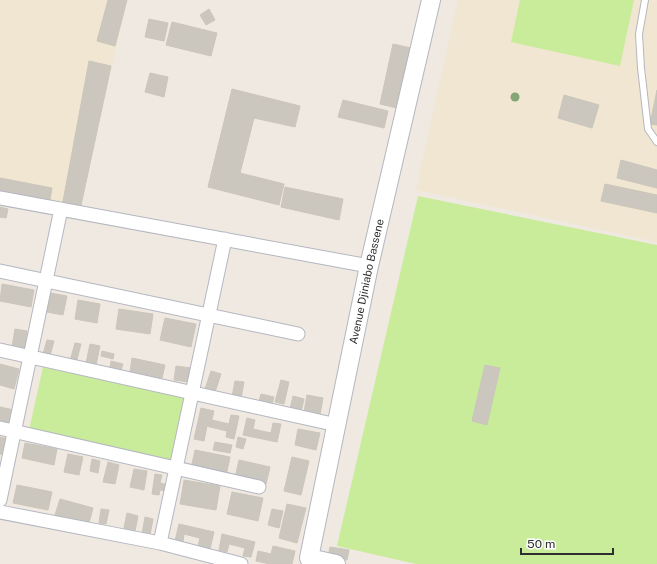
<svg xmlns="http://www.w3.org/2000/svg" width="657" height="564" font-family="'Public Sans',sans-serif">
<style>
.education{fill:#f0e6d1}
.pitch{fill:#c9ec9a}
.building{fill:#cbc7bf;stroke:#cbc5ba}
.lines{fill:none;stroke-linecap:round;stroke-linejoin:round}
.lane-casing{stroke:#b4b7c1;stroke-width:8}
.street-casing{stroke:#b4b7c1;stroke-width:15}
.secondary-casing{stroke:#b4b7c1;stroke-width:20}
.lane{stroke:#fff;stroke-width:6}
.street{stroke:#fff;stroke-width:13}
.secondary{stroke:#fff;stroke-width:18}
.tree{fill:#84a574}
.labels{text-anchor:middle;stroke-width:3.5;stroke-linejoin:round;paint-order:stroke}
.street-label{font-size:11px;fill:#2e2e2e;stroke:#fff}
</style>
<rect width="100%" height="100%" fill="#efe9e1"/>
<path class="education" d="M 0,0 L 127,0 L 80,210 L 0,196 Z
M 458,0 L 657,0 L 657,242 L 416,190 Z"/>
<path class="pitch" d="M 520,0 L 634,0 L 620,66 L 511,42 Z
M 418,196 L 657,245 L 657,564 L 416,564 L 337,546 Z
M 43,367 L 189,399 L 175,463 L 29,430 Z"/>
<path class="building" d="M 108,0 L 127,0 L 115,46 L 97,41 Z
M 209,9 L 215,20 L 206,25 L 200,15 Z
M 149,19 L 168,23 L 164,41 L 145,37 Z
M 172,22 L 217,33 L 211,56 L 166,45 Z
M 393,44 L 411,48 L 397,108 L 380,104 Z
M 89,61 L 111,66 L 80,210 L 62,207 Z
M 150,73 L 168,77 L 164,97 L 145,92 Z
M 232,89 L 300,106 L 295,127 L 254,118 L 240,173 L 284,184 L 279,205 L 208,187 Z
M 657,90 L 657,125 L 650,124 Z
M 564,95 L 599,105 L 592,128 L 558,118 Z
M 343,100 L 388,111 L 384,128 L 338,117 Z
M 621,160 L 657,170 L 657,188 L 617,178 Z
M 0,178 L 52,188 L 49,205 L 0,196 Z
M 605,184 L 657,195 L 657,213 L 601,201 Z
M 285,187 L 343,199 L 339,220 L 281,207 Z
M 0,207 L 8,209 L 6,218 L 0,217 Z
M 2,284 L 34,290 L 31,307 L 0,301 Z
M 50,293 L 67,296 L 63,315 L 47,312 Z
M 78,300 L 100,304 L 97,323 L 75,319 Z
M 119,309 L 153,314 L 150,334 L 116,329 Z
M 165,318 L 196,324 L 191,347 L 160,340 Z
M 15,329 L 27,331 L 24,349 L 12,347 Z
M 47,340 L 54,341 L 50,356 L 43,354 Z
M 75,343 L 81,344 L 76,363 L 70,361 Z
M 90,344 L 100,346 L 96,365 L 86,363 Z
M 102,351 L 114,354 L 113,359 L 101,356 Z
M 132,358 L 165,365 L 162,378 L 130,372 Z
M 111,361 L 123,364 L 121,370 L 110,368 Z
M 0,364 L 19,369 L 14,389 L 0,385 Z
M 485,365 L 500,368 L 487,425 L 472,421 Z
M 176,366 L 191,368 L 188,382 L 174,380 Z
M 211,371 L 221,374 L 215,392 L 205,389 Z
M 281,380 L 289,382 L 284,404 L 275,402 Z
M 235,381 L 244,382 L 241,399 L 232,397 Z
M 261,394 L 274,397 L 271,408 L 258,405 Z
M 307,395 L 323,398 L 320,415 L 304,412 Z
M 293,396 L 304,399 L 301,412 L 290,409 Z
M 0,407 L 14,410 L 10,427 L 0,425 Z
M 201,408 L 214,411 L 210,427 L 207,426 L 204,441 L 194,439 Z
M 231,415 L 239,416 L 234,439 L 226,437 L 227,431 L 210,427 L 212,420 L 229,424 Z
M 247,418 L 255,420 L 253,429 L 271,433 L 273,423 L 281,424 L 277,442 L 243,435 Z
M 298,429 L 320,433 L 316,450 L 295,445 Z
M 0,437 L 9,439 L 5,455 L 0,454 Z
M 238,437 L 246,439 L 243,449 L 236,447 Z
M 215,442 L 232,445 L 230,453 L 213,450 Z
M 25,443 L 57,449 L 54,465 L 22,458 Z
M 195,450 L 230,457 L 226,476 L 191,469 Z
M 68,454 L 83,457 L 79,475 L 64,472 Z
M 292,457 L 309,461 L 301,495 L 284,491 Z
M 92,459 L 100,461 L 98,473 L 90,471 Z
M 239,460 L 270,467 L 266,484 L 235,478 Z
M 108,462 L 119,465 L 115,484 L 103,482 Z
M 134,469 L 147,471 L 144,490 L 130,487 Z
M 155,474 L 162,475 L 160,483 L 168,485 L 167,491 L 160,490 L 159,495 L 152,494 Z
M 184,480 L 220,486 L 216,510 L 180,504 Z
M 17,485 L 52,492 L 48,510 L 13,503 Z
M 232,492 L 263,498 L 258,521 L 227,514 Z
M 60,499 L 93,508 L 89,523 L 55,515 Z
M 287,504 L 306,508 L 297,543 L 279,538 Z
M 101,509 L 109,510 L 106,524 L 99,523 Z
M 272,509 L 283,511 L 279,528 L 268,525 Z
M 127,513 L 138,516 L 135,531 L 124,528 Z
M 145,517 L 153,519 L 150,535 L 142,534 Z
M 179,524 L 214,532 L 210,549 L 198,546 L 200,538 L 184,534 L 183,542 L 175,541 Z
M 222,534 L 255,542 L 251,557 L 243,556 L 245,548 L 229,544 L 227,552 L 219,550 Z
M 273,546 L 295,551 L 292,564 L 270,564 L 256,561 L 258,551 L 271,554 Z
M 330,547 L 349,550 L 347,560 L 328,557 Z"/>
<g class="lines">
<defs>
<path id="lane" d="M 645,0 L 639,34 L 641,68 L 648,129 L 657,142"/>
<path id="street" d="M 0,198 L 369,266
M 0,271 L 298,334
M 0,350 L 337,425
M 0,428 L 259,487
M 0,500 L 61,209
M 0,512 L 160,543 L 241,564
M 160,543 L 225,239"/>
<g id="secondary">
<path id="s1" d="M 336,564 L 309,558 L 369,266 L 431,0"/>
</g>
</defs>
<use href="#lane" class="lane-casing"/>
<use href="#street" class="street-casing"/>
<use href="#secondary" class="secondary-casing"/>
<use href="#lane" class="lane"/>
<use href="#street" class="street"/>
<use href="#secondary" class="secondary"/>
</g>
<circle class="tree" cx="515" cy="97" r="4.5"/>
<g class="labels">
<g class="street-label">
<text dy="4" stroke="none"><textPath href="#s1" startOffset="310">Avenue Djiniabo Bassene</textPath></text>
</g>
</g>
<path d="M521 548v6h92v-6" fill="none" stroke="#2e2e2e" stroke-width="2"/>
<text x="527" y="548" font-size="12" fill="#2e2e2e" stroke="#ffffff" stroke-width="3" paint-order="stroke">50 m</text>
</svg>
